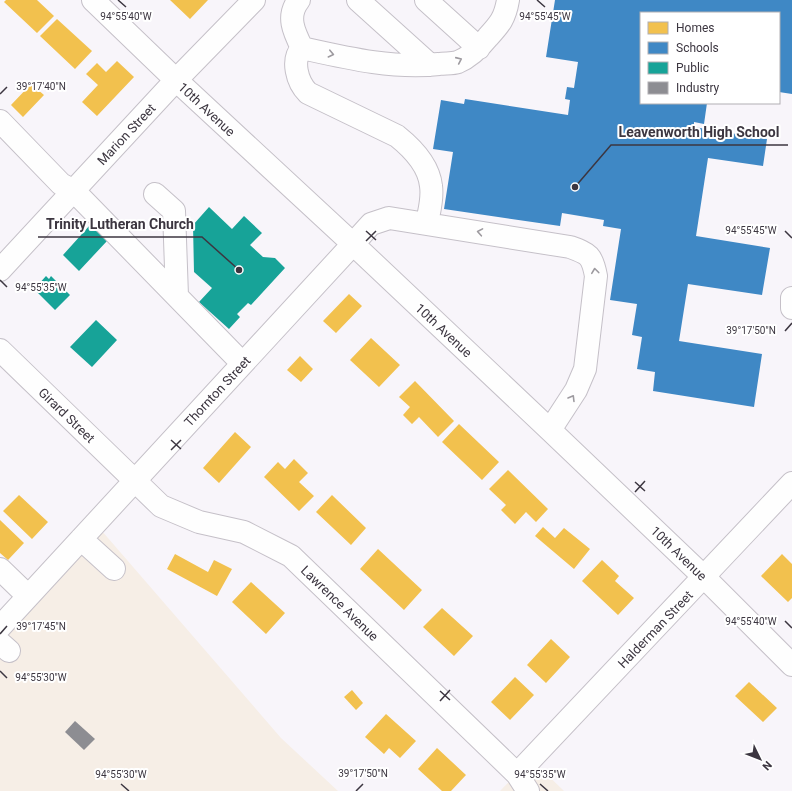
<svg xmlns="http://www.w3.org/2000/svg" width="792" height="791" font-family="Roboto,sans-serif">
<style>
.industrial{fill:#f6eee6}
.homes{fill:#f2c14e}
.schools{fill:#3f88c5}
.public{fill:#17a398}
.industry{fill:#8d8d92}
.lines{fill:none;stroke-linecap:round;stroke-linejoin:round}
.minor-casing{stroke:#c5c0c8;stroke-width:24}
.minor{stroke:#fefefe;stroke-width:22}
.oneway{stroke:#9d9a9f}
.ticks{fill:none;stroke:#3c3640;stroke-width:1.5}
.labels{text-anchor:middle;stroke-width:4;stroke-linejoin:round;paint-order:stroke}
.street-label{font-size:13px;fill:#3c3640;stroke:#fff}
.ticks-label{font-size:10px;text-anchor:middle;fill:#3c3640;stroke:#fff;stroke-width:4;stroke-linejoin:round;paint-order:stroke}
.leader{fill:none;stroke:#3c3640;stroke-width:1.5}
.callout-dot{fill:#3c3640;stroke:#fff;stroke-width:1.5}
.callout-label{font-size:14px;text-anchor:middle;font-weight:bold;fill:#3c3640;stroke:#fff;stroke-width:4;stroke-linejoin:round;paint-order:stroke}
</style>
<rect width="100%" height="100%" fill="#f8f5fa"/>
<path class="industrial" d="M 95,523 L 281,738 L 338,791 L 0,791 L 0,627 Z
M 531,759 L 564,791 L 500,791 Z"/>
<path class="homes" d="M 6,0 L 37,0 L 54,16 L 37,33 L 4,2 Z
M 170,0 L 208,0 L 190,19 Z
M 57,19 L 92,51 L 75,69 L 40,36 Z
M 117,61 L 134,77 L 97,116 L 82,102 L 98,85 L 86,74 L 97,63 L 106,72 Z
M 31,84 L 44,95 L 23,117 L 11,105 Z
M 349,294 L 362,306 L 336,333 L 323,321 Z
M 371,338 L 400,365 L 379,387 L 350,360 Z
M 300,356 L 313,369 L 301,382 L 287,370 Z
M 415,381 L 454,421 L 438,437 L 419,417 L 412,424 L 403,415 L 410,407 L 399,397 Z
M 459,424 L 499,462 L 482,480 L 442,442 Z
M 235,432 L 251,447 L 219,483 L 203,468 Z
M 294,459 L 308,473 L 299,482 L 314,496 L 299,511 L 264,477 L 278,462 L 285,469 Z
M 508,470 L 548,509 L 536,522 L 526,512 L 515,524 L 501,510 L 506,505 L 489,489 Z
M 19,495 L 48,522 L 32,539 L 3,511 Z
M 332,495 L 366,528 L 351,545 L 316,512 Z
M 0,520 L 24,543 L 8,560 L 0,553 Z
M 543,527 L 555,538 L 564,528 L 590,549 L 574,569 L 535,536 Z
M 378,549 L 422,590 L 404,610 L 360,569 Z
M 175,554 L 208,572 L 214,560 L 232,569 L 217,596 L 167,569 Z
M 782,554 L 792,564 L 792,598 L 788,602 L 761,576 Z
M 602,560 L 619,576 L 615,581 L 634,598 L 618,615 L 582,581 Z
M 251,582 L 285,613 L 266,634 L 232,602 Z
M 442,608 L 473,636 L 454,656 L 423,627 Z
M 551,639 L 570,657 L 546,683 L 527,665 Z
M 515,677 L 534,695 L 510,720 L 491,702 Z
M 749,682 L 777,708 L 763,722 L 735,696 Z
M 352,690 L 363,703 L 356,710 L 344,697 Z
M 386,714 L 416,741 L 400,758 L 389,748 L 384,754 L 365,737 Z
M 437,748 L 466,775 L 451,791 L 442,791 L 418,769 Z"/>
<path class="schools" d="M 555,0 L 792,0 L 792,94 L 779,92 L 779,13 L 641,13 L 641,103 L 707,103 L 704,124 L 694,122 L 694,127 L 767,139 L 763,166 L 708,158 L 696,236 L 770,248 L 762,295 L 688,284 L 679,341 L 762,354 L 754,407 L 653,391 L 655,372 L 637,369 L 642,337 L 632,335 L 637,304 L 610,300 L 621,229 L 603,226 L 604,220 L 562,213 L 560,226 L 444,209 L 453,152 L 433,149 L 441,100 L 464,104 L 465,99 L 568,115 L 570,100 L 565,99 L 567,87 L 574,88 L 578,62 L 546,57 Z"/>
<path class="public" d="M 209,207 L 232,229 L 244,216 L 262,233 L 250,245 L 263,257 L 275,258 L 285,268 L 251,305 L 248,303 L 237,314 L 240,317 L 229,329 L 199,302 L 212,288 L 194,272 L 193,225 Z
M 90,225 L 107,241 L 79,271 L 63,255 Z
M 46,276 L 49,279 L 51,276 L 70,295 L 55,310 L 37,292 L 40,288 L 37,286 Z
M 96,320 L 117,340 L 92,367 L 70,347 Z"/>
<path class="industry" d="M 75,721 L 95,739 L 84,750 L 65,732 Z"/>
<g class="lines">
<defs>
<path id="minor" d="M 93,0 L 176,80 L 353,244 L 550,430 L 704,577 L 792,665
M 299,0 C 286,16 294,32 302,48 C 347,58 393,69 439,64 C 445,63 452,64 458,62 C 470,57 480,47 488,37 C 500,24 505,18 508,0
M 358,0 L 430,65
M 426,0 L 479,48
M 302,48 C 291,60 297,82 308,93 L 397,136 C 412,148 429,166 431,186 C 433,199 429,211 427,223
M 0,121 L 61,184 L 74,191 L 242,363
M 155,194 L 174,211 L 177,296
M 0,270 L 176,80 L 254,0
M 792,298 L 792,308
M 0,350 L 161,506 L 199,522 L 244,532 L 291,556 L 517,774 L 528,791
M 81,539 L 114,569
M 0,569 L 28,596
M 0,627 L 353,244 L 371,224 L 389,218 L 570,247 C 589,254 592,255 596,276 L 585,369 L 576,390 L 550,430
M 0,643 L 9,651
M 517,774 L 792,483"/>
</defs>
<use href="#minor" class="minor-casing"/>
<use href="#minor" class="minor"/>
</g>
<defs><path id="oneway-chevron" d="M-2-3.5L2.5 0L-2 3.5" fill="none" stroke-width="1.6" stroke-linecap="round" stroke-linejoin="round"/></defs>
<g class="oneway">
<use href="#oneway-chevron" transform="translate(331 54) rotate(13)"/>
<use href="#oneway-chevron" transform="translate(459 60) rotate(-24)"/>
<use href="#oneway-chevron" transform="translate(480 232) rotate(-170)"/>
<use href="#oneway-chevron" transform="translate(595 271) rotate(-97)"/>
<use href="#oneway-chevron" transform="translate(572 398) rotate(-59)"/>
</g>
<path class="ticks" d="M 118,0 L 126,7M 537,0 L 545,7M 0,94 L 7,87M 366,231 L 376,240M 785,231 L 792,238M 366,241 L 376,231M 0,280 L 7,287M 785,331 L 792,323M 171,440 L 181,449M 171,450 L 181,440M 635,482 L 645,491M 635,492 L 645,481M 785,621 L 792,628M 0,634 L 7,626M 0,671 L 7,678M 440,691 L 450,700M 440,701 L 450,690M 121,784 L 129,791M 540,784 L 548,791M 356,791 L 363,784"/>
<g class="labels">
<g class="street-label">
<text transform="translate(207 109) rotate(43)" y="5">10th Avenue</text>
<text transform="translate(126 134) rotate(-47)" y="5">Marion Street</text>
<text transform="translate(444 330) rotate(43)" y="5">10th Avenue</text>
<text transform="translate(217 391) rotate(-47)" y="5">Thornton Street</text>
<text transform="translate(67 415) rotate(44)" y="5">Girard Street</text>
<text transform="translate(679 553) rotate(44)" y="5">10th Avenue</text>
<text transform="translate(340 603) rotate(44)" y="5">Lawrence Avenue</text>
<text transform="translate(655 629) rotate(-46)" y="5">Halderman Street</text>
</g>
</g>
<g class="ticks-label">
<text x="126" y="20">94°55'40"W</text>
<text x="545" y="20">94°55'45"W</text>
<text x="41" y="90">39°17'40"N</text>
<text x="751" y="234">94°55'45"W</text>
<text x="41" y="291">94°55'35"W</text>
<text x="751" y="334">39°17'50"N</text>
<text x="751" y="625">94°55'40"W</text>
<text x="41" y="630">39°17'45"N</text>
<text x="41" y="681">94°55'30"W</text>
<text x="363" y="777">39°17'50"N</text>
<text x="121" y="778">94°55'30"W</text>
<text x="540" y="778">94°55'35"W</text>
</g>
<path class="leader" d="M575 187L611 145H788M239 270L202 237H38"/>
<g class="callout-dot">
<circle cx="575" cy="187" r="4"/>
<circle cx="239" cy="270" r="4"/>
</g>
<g class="callout-label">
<text x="699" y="137">Leavenworth High School</text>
<text x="120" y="229">Trinity Lutheran Church</text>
</g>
<rect x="640" y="12" width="140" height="92" fill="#ffffff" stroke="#b1afb3"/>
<rect x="648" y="22" width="20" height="12" fill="#f2c14e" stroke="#b1afb3"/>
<text x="676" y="32" font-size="12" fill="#3c3640">Homes</text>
<rect x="648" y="42" width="20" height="12" fill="#3f88c5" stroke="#b1afb3"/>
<text x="676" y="52" font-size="12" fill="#3c3640">Schools</text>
<rect x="648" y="62" width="20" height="12" fill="#17a398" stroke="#b1afb3"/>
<text x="676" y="72" font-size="12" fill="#3c3640">Public</text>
<rect x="648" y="82" width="20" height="12" fill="#8d8d92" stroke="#b1afb3"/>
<text x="676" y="92" font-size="12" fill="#3c3640">Industry</text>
<g transform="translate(760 759) rotate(133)" stroke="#ffffff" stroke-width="3" paint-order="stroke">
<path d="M0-3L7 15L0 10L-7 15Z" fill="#3c3640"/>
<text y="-6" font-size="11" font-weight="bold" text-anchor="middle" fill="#3c3640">N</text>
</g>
</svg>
